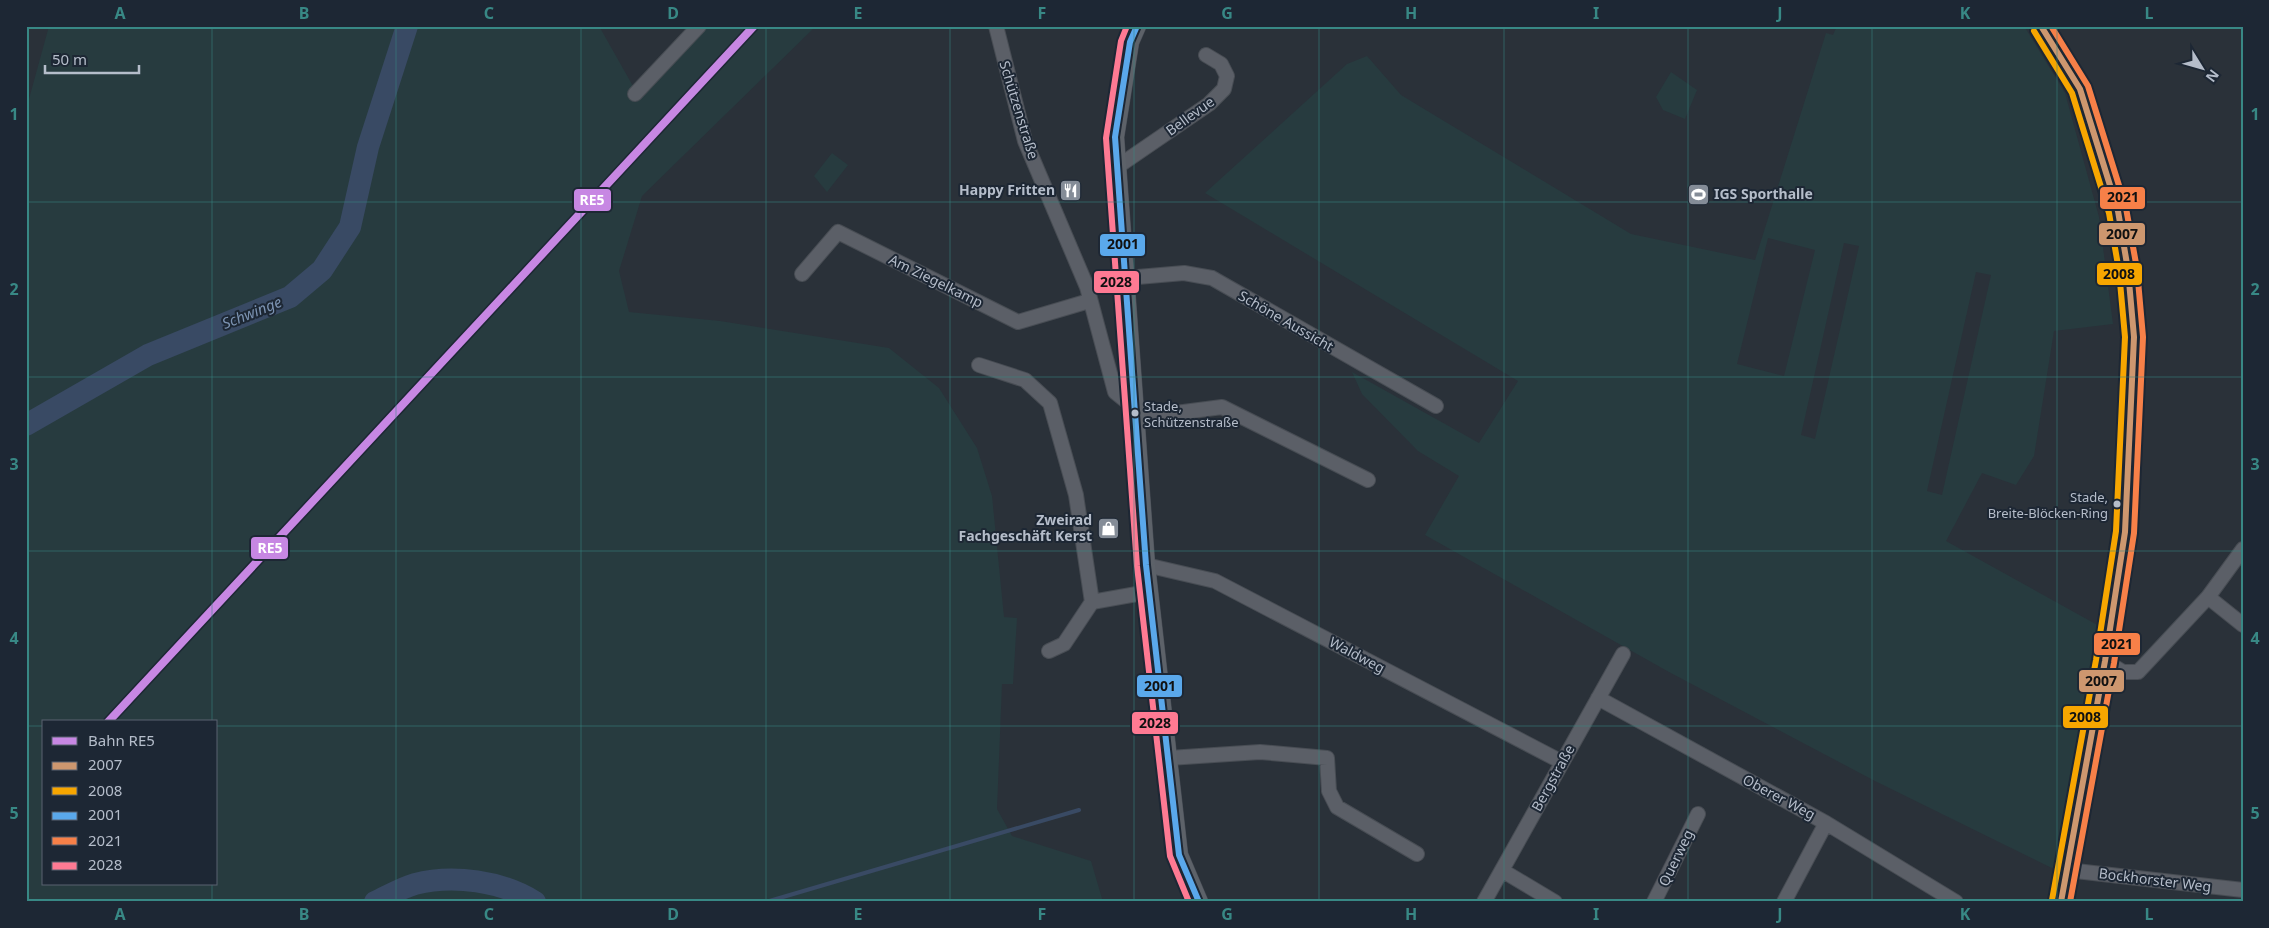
<svg xmlns="http://www.w3.org/2000/svg" width="2269" height="928" font-family="'Noto Sans',sans-serif">
<style>
.green{fill:#273b3f;fill-rule:evenodd}
.lines{fill:none;stroke-linecap:round;stroke-linejoin:round}
.stream{stroke:#394a64;stroke-width:4}
.river{stroke:#394a64;stroke-width:22}
.minor-casing{stroke:#484d54;stroke-width:16}
.major-casing{stroke:#484d56;stroke-width:19}
.minor{stroke:#5b5f67;stroke-width:14}
.major{stroke:#5d6269;stroke-width:18}
.bus-1-casing{stroke:#1d2734;stroke-width:10}
.bus-2-casing{stroke:#1d2734;stroke-width:10}
.bus-3-casing{stroke:#1d2734;stroke-width:10}
.bus-4-casing{stroke:#1d2734;stroke-width:10}
.bus-5-casing{stroke:#1d2734;stroke-width:10}
.bus-1{stroke:#cd976f;stroke-width:6}
.bus-2{stroke:#f7a600;stroke-width:6}
.bus-3{stroke:#5aa8eb;stroke-width:6}
.bus-4{stroke:#f78048;stroke-width:6}
.bus-5{stroke:#fe7a93;stroke-width:6}
.rail-1-casing{stroke:#1d2734;stroke-width:11}
.rail-1{stroke:#c787e3;stroke-width:8}
.grid{fill:none;stroke:#388885;stroke-width:1;stroke-opacity:0.55}
.bus-dot{fill:#b5bdca;stroke:#1d2734;stroke-width:2}
.labels{text-anchor:middle;stroke-width:4;stroke-linejoin:round;paint-order:stroke}
.bus-label{font-size:13px;fill:#b5bdca;stroke:#1d2734;text-anchor:start}
.street-label{font-size:14px;fill:#b5bdca;stroke:#1d2734}
.poi-label{font-size:14px;font-weight:bold;fill:#b5bdca;stroke:#1d2734;text-anchor:end}
.water-label{font-size:15px;font-style:italic;fill:#7c93b2;stroke:#1d2734}
.line-badge{stroke:#1d2734;stroke-width:2}
.badge-label{font-size:14px;text-anchor:middle;font-weight:bold;fill:#fff}
.pale-badge-label{font-size:14px;text-anchor:middle;font-weight:bold;fill:#111}
.neatline{fill:none;stroke:#388885;stroke-width:2}
.grid-label{font-size:16px;text-anchor:middle;font-weight:bold;fill:#388885}
</style>
<rect width="100%" height="100%" fill="#2a3139"/>
<path class="green" d="M 49,26 L 599,26 L 638,95 L 702,26 L 816,26 L 642,196 L 619,271 L 629,312 L 720,321 L 889,348 L 939,388 L 977,448 L 992,496 L 1004,617 L 1017,618 L 1013,684 L 1002,684 L 997,809 L 1012,836 L 1091,861 L 1103,902 L 26,902 L 26,110 ZM 44,722 L 216,722 L 216,884 L 44,884 Z
M 1837,26 L 2024,26 L 2065,93 L 2099,217 L 2113,324 L 2054,331 L 2034,456 L 2016,485 L 1982,473 L 1946,541 L 2101,627 L 2060,872 L 1875,781 L 1669,672 L 1425,535 L 1459,476 L 1418,451 L 1362,394 L 1352,372 L 1479,443 L 1518,381 L 1205,193 L 1347,64 L 1367,56 L 1401,95 L 1631,234 L 1755,260 L 1826,33 L 1833,35 ZM 1768,238 L 1815,250 L 1784,376 L 1737,364 ZM 1844,243 L 1859,246 L 1815,439 L 1801,435 ZM 1976,272 L 1991,275 L 1942,495 L 1927,491 Z
M 1671,72 L 1697,90 L 1685,119 L 1663,110 L 1656,97 Z
M 832,153 L 848,165 L 827,192 L 814,176 Z"/>
<g class="lines">
<path class="stream" d="M 766,902 L 1079,810"/>
<path class="river" d="M 26,425 L 148,355 L 290,297 L 322,270 L 350,227 L 368,147 L 407,26
M 375,902 C 388,896 401,888 415,884 C 453,874 502,881 535,902"/>
<defs>
<path id="minor" d="M 996,26 L 1025,141 L 1087,287 L 1115,392 L 1136,409
M 2041,26 L 2080,89 L 2118,211 L 2128,270 L 2134,337 L 2125,532 L 2105,661 L 2061,902
M 635,94 L 699,26
M 1117,167 L 1209,104 L 1224,89 L 1227,76 L 1221,64 L 1206,55
M 802,274 L 838,232 L 1018,322 L 1089,301
M 1126,278 L 1184,273 L 1212,278 L 1436,406
M 979,365 L 1025,380 L 1050,403 L 1076,495 L 1092,602 L 1148,592
M 1137,418 L 1222,407 L 1368,480
M 1146,565 L 1215,581 L 1562,762
M 2208,597 L 2243,625
M 1049,651 L 1064,644 L 1092,602
M 2105,661 L 2123,672 L 2138,672 L 2208,597 L 2243,549
M 1598,698 L 1826,823 L 1956,902
M 1169,758 L 1260,752 L 1327,758 L 1329,791 L 1337,807 L 1417,854
M 2067,870 L 2243,890
M 1503,871 L 1555,902
M 1484,902 L 1623,654
M 1654,902 L 1698,814
M 1784,902 L 1826,823"/>
<path id="major" d="M 1137,26 L 1130,42 L 1115,137 L 1146,565 L 1179,855 L 1199,902"/>
</defs>
<use href="#minor" class="minor-casing"/>
<use href="#major" class="major-casing"/>
<use href="#minor" class="minor"/>
<use href="#major" class="major"/>
<defs>
<path id="bus-1" d="M 2041,26 L 2080,89 L 2118,211 L 2128,270 L 2134,337 L 2125,532 L 2105,661 L 2061,902"/>
<path id="bus-2" d="M 2034,31 L 2072,93 L 2109,213 L 2119,271 L 2125,337 L 2116,531 L 2096,660 L 2052,900"/>
<path id="bus-3" d="M 1137,26 L 1130,42 L 1115,137 L 1146,565 L 1179,855 L 1199,902"/>
<path id="bus-4" d="M 2051,26 L 2088,86 L 2126,208 L 2137,269 L 2143,337 L 2134,533 L 2114,663 L 2070,902"/>
<path id="bus-5" d="M 1127,26 L 1121,41 L 1106,138 L 1137,566 L 1170,856 L 1189,902"/>
</defs>
<use href="#bus-1" class="bus-1-casing"/>
<use href="#bus-2" class="bus-2-casing"/>
<use href="#bus-3" class="bus-3-casing"/>
<use href="#bus-4" class="bus-4-casing"/>
<use href="#bus-5" class="bus-5-casing"/>
<use href="#bus-1" class="bus-1"/>
<use href="#bus-2" class="bus-2"/>
<use href="#bus-3" class="bus-3"/>
<use href="#bus-4" class="bus-4"/>
<use href="#bus-5" class="bus-5"/>
<defs>
<path id="rail-1" d="M 108,722 L 754,26"/>
</defs>
<use href="#rail-1" class="rail-1-casing"/>
<use href="#rail-1" class="rail-1"/>
</g>
<path class="grid" d="M 212,26 L 212,722M 396,26 L 396,902M 581,26 L 581,902M 766,26 L 766,902M 950,26 L 950,902M 1134,26 L 1134,902M 1319,26 L 1319,902M 1504,26 L 1504,902M 1688,26 L 1688,902M 1872,26 L 1872,902M 2057,26 L 2057,902M 26,202 L 2243,202M 26,377 L 2243,377M 26,551 L 2243,551M 26,726 L 44,726M 216,726 L 2243,726M 212,884 L 212,902"/>
<defs>
<symbol id="restaurant-square" viewBox="-11 -11 22 22"><rect x="-9" y="-9" width="18" height="18" rx="4" fill="#848c97" stroke="#1d2734"/><path d="M-5-6h1v4h1v-4h1v4h1v-4h1v5L-1.5 .5V6h-2V.5L-5-1ZM5-6V6H3V1.5H1.5Q1.5-4 5-6Z" fill="#fff"/></symbol>
<symbol id="stadium-square" viewBox="-11 -11 22 22"><rect x="-9" y="-9" width="18" height="18" rx="4" fill="#848c97" stroke="#1d2734"/><path d="M0-5a6.5 5 0 1 0 0 10a6.5 5 0 1 0 0-10ZM-3.5-1.8h7v3.6h-7Z" fill="#fff"/></symbol>
<symbol id="shop-square" viewBox="-11 -11 22 22"><rect x="-9" y="-9" width="18" height="18" rx="4" fill="#848c97" stroke="#1d2734"/><path d="M-5-2.5h2.3a2.7 3.5 0 0 1 5.4 0H5L5.5 6h-11ZM-1.5-2.5h3a1.5 2.3 0 0 0-3 0Z" fill="#fff"/></symbol>
</defs>
<g fill-rule="evenodd">
<use href="#restaurant-square" x="1058" y="178" width="25" height="25"/>
<use href="#stadium-square" x="1686" y="182" width="25" height="25"/>
<use href="#shop-square" x="1096" y="516" width="25" height="25"/>
</g>
<g class="bus-dot">
<circle cx="1135" cy="413" r="4.5"/>
<circle cx="2117" cy="504" r="4.5"/>
</g>
<g class="labels">
<g class="bus-label">
<text x="1144" y="411">Stade,<tspan x="1144" dy="16">Schützenstraße</tspan></text>
<text x="2108" y="502" text-anchor="end">Stade,<tspan x="2108" dy="16">Breite-Blöcken-Ring</tspan></text>
</g>
<g class="street-label">
<text transform="translate(1019 110) rotate(73)" y="5">Schützenstraße</text>
<text transform="translate(1190 116) rotate(-36)" y="5">Bellevue</text>
<text transform="translate(936 281) rotate(26)" y="5">Am Ziegelkamp</text>
<text transform="translate(1286 321) rotate(30)" y="5">Schöne Aussicht</text>
<text transform="translate(1357 655) rotate(28)" y="5">Waldweg</text>
<text transform="translate(1553 778) rotate(-61)" y="5">Bergstraße</text>
<text transform="translate(1779 797) rotate(28)" y="5">Oberer Weg</text>
<text transform="translate(1676 858) rotate(-64)" y="5">Querweg</text>
<text transform="translate(2155 880) rotate(7)" y="5">Bockhorster Weg</text>
</g>
<g class="poi-label">
<text x="1055" y="195">Happy Fritten</text>
<text x="1714" y="199" text-anchor="start">IGS Sporthalle</text>
<text x="1092" y="525">Zweirad<tspan x="1092" dy="16">Fachgeschäft Kerst</tspan></text>
</g>
<g class="water-label">
<text transform="translate(252 313) rotate(-22)" y="5">Schwinge</text>
</g>
</g>
<g class="line-badge">
<rect x="2099" y="186" width="47" height="24" rx="5" fill="#f78048"/>
<rect x="573" y="188" width="39" height="24" rx="5" fill="#c787e3"/>
<rect x="2098" y="222" width="48" height="24" rx="5" fill="#cd976f"/>
<rect x="1099" y="233" width="47" height="24" rx="5" fill="#5aa8eb"/>
<rect x="2096" y="262" width="47" height="24" rx="5" fill="#f7a600"/>
<rect x="1093" y="270" width="47" height="24" rx="5" fill="#fe7a93"/>
<rect x="250" y="536" width="39" height="24" rx="5" fill="#c787e3"/>
<rect x="2093" y="632" width="48" height="24" rx="5" fill="#f78048"/>
<rect x="2078" y="669" width="47" height="24" rx="5" fill="#cd976f"/>
<rect x="1136" y="674" width="47" height="24" rx="5" fill="#5aa8eb"/>
<rect x="2062" y="705" width="47" height="24" rx="5" fill="#f7a600"/>
<rect x="1131" y="711" width="48" height="24" rx="5" fill="#fe7a93"/>
</g>
<g class="badge-label">
<text x="592" y="205">RE5</text>
<text x="270" y="553">RE5</text>
</g>
<g class="pale-badge-label">
<text x="2123" y="202">2021</text>
<text x="2122" y="239">2007</text>
<text x="1123" y="249">2001</text>
<text x="2119" y="279">2008</text>
<text x="1116" y="287">2028</text>
<text x="2117" y="649">2021</text>
<text x="2101" y="686">2007</text>
<text x="1160" y="691">2001</text>
<text x="2085" y="722">2008</text>
<text x="1155" y="728">2028</text>
</g>
<rect width="2269" height="928" fill="none" stroke="#1d2734" stroke-width="55"/>
<rect x="42" y="720" width="175" height="165" fill="#1d2734" stroke="#5a6370"/>
<rect x="52" y="737" width="25" height="8" fill="#c787e3" stroke="#5a6370"/>
<text x="88" y="746" font-size="15" fill="#b5bdca">Bahn RE5</text>
<rect x="52" y="762" width="25" height="8" fill="#cd976f" stroke="#5a6370"/>
<text x="88" y="770" font-size="15" fill="#b5bdca">2007</text>
<rect x="52" y="787" width="25" height="8" fill="#f7a600" stroke="#5a6370"/>
<text x="88" y="796" font-size="15" fill="#b5bdca">2008</text>
<rect x="52" y="812" width="25" height="8" fill="#5aa8eb" stroke="#5a6370"/>
<text x="88" y="820" font-size="15" fill="#b5bdca">2001</text>
<rect x="52" y="837" width="25" height="8" fill="#f78048" stroke="#5a6370"/>
<text x="88" y="846" font-size="15" fill="#b5bdca">2021</text>
<rect x="52" y="862" width="25" height="8" fill="#fe7a93" stroke="#5a6370"/>
<text x="88" y="870" font-size="15" fill="#b5bdca">2028</text>
<g transform="translate(2202 68) rotate(127)" stroke="#1d2734" stroke-width="4" paint-order="stroke">
<path d="M0-4L9 19L0 12L-9 19Z" fill="#b5bdca"/>
<text y="-8" font-size="14" font-weight="bold" text-anchor="middle" fill="#b5bdca">N</text>
</g>
<path d="M45 65v8h94v-8" fill="none" stroke="#b5bdca" stroke-width="2.5"/>
<text x="52" y="65" font-size="15" fill="#b5bdca" stroke="#1d2734" stroke-width="4" paint-order="stroke">50 m</text>
<rect x="28" y="28" width="2214" height="872" class="neatline"/>
<g class="grid-label">
<text x="120" y="19">A</text>
<text x="304" y="19">B</text>
<text x="489" y="19">C</text>
<text x="673" y="19">D</text>
<text x="858" y="19">E</text>
<text x="1042" y="19">F</text>
<text x="1227" y="19">G</text>
<text x="1411" y="19">H</text>
<text x="1596" y="19">I</text>
<text x="1780" y="19">J</text>
<text x="1965" y="19">K</text>
<text x="2149" y="19">L</text>
<text x="14" y="120">1</text>
<text x="2255" y="120">1</text>
<text x="14" y="295">2</text>
<text x="2255" y="295">2</text>
<text x="14" y="470">3</text>
<text x="2255" y="470">3</text>
<text x="14" y="644">4</text>
<text x="2255" y="644">4</text>
<text x="14" y="819">5</text>
<text x="2255" y="819">5</text>
<text x="120" y="920">A</text>
<text x="304" y="920">B</text>
<text x="489" y="920">C</text>
<text x="673" y="920">D</text>
<text x="858" y="920">E</text>
<text x="1042" y="920">F</text>
<text x="1227" y="920">G</text>
<text x="1411" y="920">H</text>
<text x="1596" y="920">I</text>
<text x="1780" y="920">J</text>
<text x="1965" y="920">K</text>
<text x="2149" y="920">L</text>
</g>
</svg>
